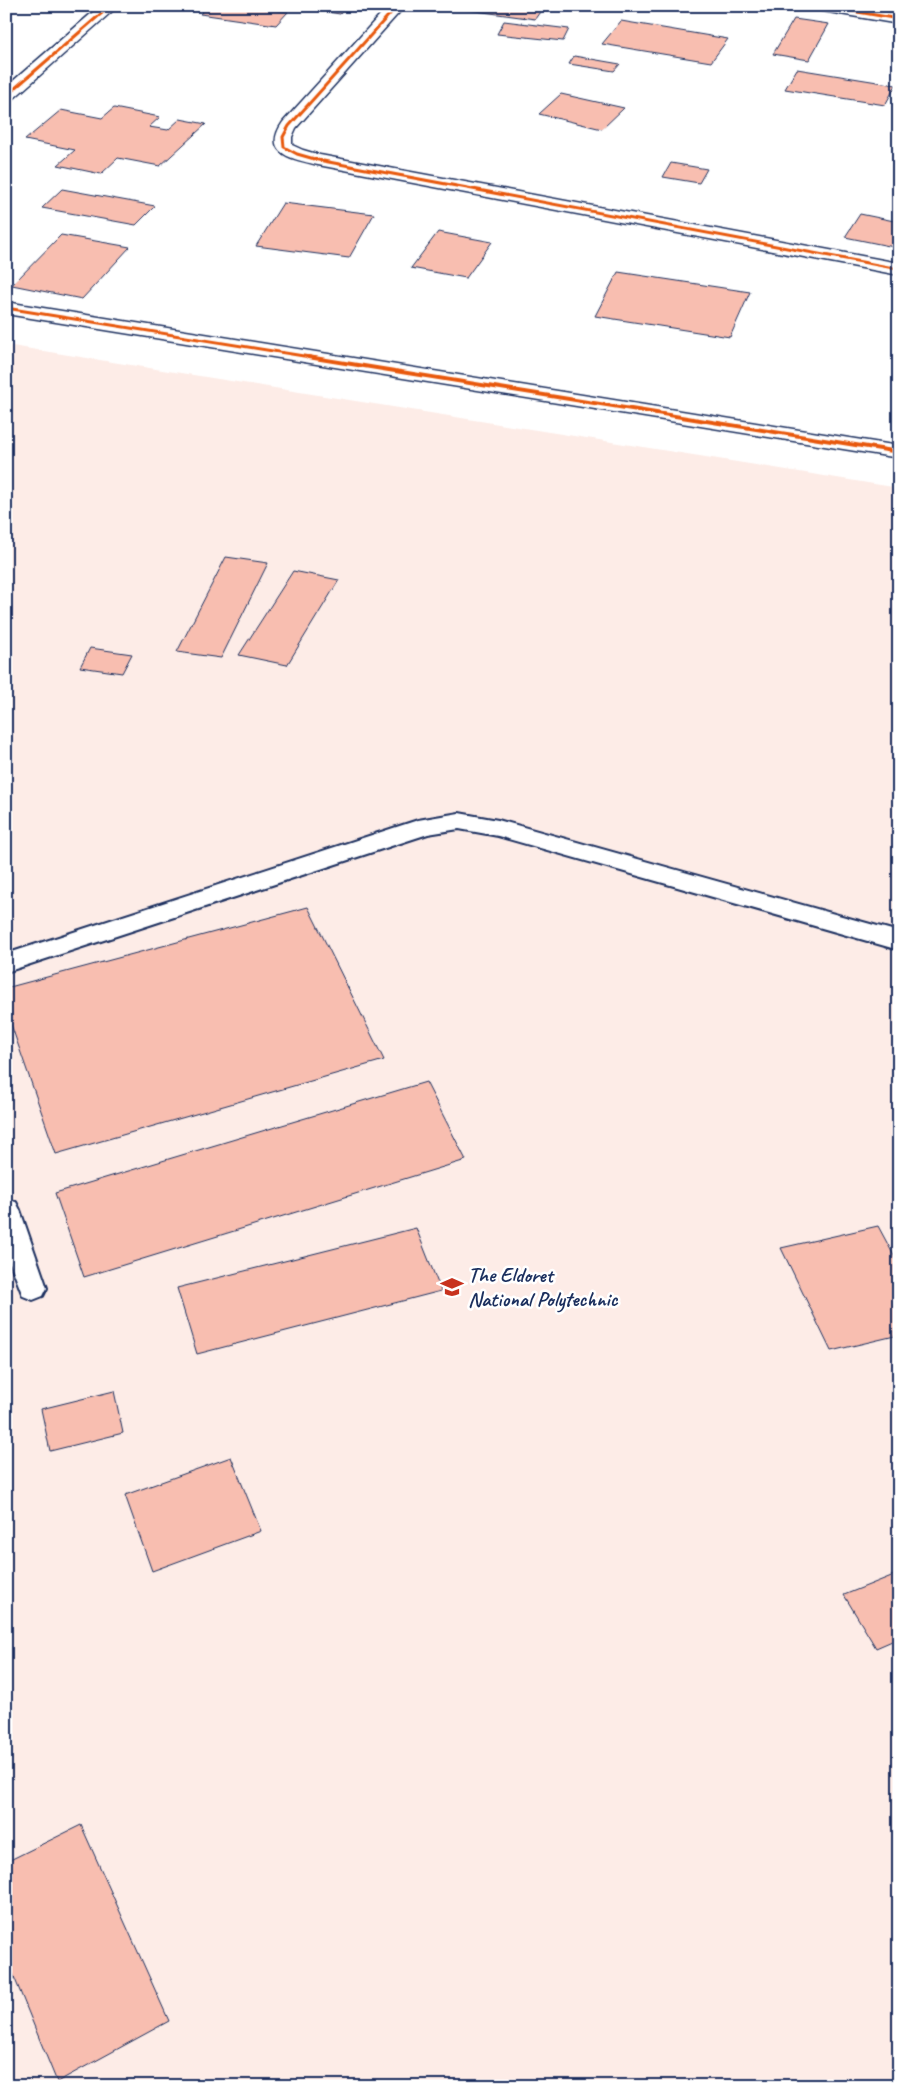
<svg xmlns="http://www.w3.org/2000/svg" width="905" height="2092" font-family="Caveat,sans-serif">
<style>
.built{fill:#fdece7}
.building{fill:#f8beb0;stroke:#1b2f5e}
.lines{fill:none;stroke-linecap:round;stroke-linejoin:round}
.service-casing{stroke:#1b2f5e;stroke-width:4}
.minor-casing{stroke:#1b2f5e;stroke-width:3}
.service{fill:#fff;fill-rule:evenodd}
.minor{fill:#fff;fill-rule:evenodd}
.cycleway-far1-casing{stroke:#fff;stroke-width:5}
.cycleway-casing{stroke:#fff;stroke-width:6}
.cycleway-far1{stroke:#e8590c;stroke-width:3}
.cycleway{stroke:#e8590c;stroke-width:4}
.labels{text-anchor:middle;stroke-width:5;stroke-linejoin:round;paint-order:stroke}
.poi-label{font-size:21px;font-weight:bold;fill:#1b2f5e;stroke:#fff;text-anchor:start}
</style>
<rect width="100%" height="100%" fill="#fff"/>
<filter id="ink" filterUnits="userSpaceOnUse"><feTurbulence type="fractalNoise" baseFrequency=".02" numOctaves="2"/><feDisplacementMap in="SourceGraphic" scale="10" xChannelSelector="R" yChannelSelector="G"/><feConvolveMatrix kernelMatrix="1 2 1 2 8 2 1 2 1" color-interpolation-filters="sRGB"/></filter>
<g filter="url(#ink)">
<path class="built" d="M 6,345 L 899,488 L 899,2086 L 6,2086 Z"/>
<path class="building" d="M 208,6 L 245,6 L 288,12 L 276,25 L 200,14 Z
M 290,6 L 347,6 L 340,14 Z
M 454,6 L 544,6 L 535,19 L 453,8 Z
M 794,19 L 829,24 L 809,60 L 773,54 Z
M 504,21 L 569,29 L 563,41 L 497,34 Z
M 621,21 L 728,39 L 711,62 L 602,44 Z
M 574,56 L 620,64 L 614,71 L 569,64 Z
M 797,69 L 896,85 L 885,105 L 785,89 Z
M 561,94 L 624,108 L 602,129 L 539,114 Z
M 114,108 L 160,117 L 149,127 L 168,130 L 180,119 L 206,124 L 160,166 L 118,158 L 101,174 L 58,165 L 75,150 L 25,140 L 61,110 L 102,118 Z
M 671,163 L 707,169 L 699,183 L 663,177 Z
M 62,189 L 155,206 L 136,225 L 42,208 Z
M 283,203 L 374,214 L 349,258 L 256,246 Z
M 860,214 L 899,222 L 899,239 L 894,247 L 845,237 Z
M 438,232 L 492,242 L 466,278 L 411,268 Z
M 61,235 L 130,247 L 82,299 L 12,285 Z
M 618,272 L 750,292 L 730,337 L 595,316 Z
M 226,557 L 268,563 L 221,658 L 177,652 Z
M 293,571 L 339,580 L 287,665 L 239,655 Z
M 90,648 L 132,654 L 122,673 L 80,667 Z
M 308,907 L 384,1060 L 56,1154 L 6,1010 L 6,988 Z
M 426,1082 L 466,1160 L 84,1277 L 55,1193 Z
M 878,1226 L 899,1265 L 899,1335 L 831,1351 L 781,1248 Z
M 416,1228 L 441,1291 L 197,1354 L 177,1288 Z
M 114,1391 L 123,1433 L 50,1451 L 41,1409 Z
M 231,1457 L 261,1531 L 152,1571 L 125,1495 Z
M 899,1573 L 899,1638 L 876,1648 L 844,1595 Z
M 81,1825 L 169,2021 L 57,2082 L 6,1957 L 6,1862 Z"/>
<g class="lines">
<defs>
<path id="service" d="M 459,813 L 498,820 L 899,932 L 899,950 L 498,836 L 459,829 L 428,834 L 6,972 L 6,954 L 418,820 Z
M 6,1199 L 16,1202 L 20,1210 L 47,1288 L 43,1296 L 33,1300 L 23,1296 L 6,1252 Z"/>
<path id="minor" d="M 100,6 L 118,6 L 12,100 L 6,101 L 6,87 Z
M 388,6 L 405,6 L 296,128 L 292,137 L 292,145 L 303,150 L 320,155 L 899,263 L 899,275 L 318,165 C 293,159 261,154 283,122 Z
M 814,6 L 851,6 L 899,14 L 899,24 L 822,11 L 816,9 Z
M 6,302 L 899,446 L 899,458 L 6,314 Z"/>
</defs>
<use href="#service" class="service-casing"/>
<use href="#minor" class="minor-casing"/>
<use href="#service" class="service"/>
<use href="#minor" class="minor"/>
<defs>
<path id="cycleway-far1" d="M 397,6 L 289,126 L 283,137 L 284,147 L 297,154 L 318,160 L 899,269
M 822,6 L 899,19
M 6,96 L 110,6
M 6,308 L 316,358"/>
<path id="cycleway" d="M 308,357 L 899,452"/>
</defs>
<use href="#cycleway-far1" class="cycleway-far1-casing"/>
<use href="#cycleway" class="cycleway-casing"/>
<use href="#cycleway-far1" class="cycleway-far1"/>
<use href="#cycleway" class="cycleway"/>
</g>
</g>
<defs>
<symbol id="university-bare" viewBox="-9 -9 18 18"><path d="M0-5L7-2L0 1L-7-2ZM-4 1L0 2.5L4 1V4Q0 6-4 4Z" fill="#c8321e" stroke="#fff" stroke-width="2.5" paint-order="stroke"/></symbol>
</defs>
<g fill-rule="evenodd">
<use href="#university-bare" x="436" y="1271" width="32" height="32"/>
</g>
<g class="labels">
<g class="poi-label">
<text x="468" y="1282">The Eldoret<tspan x="468" dy="24">National Polytechnic</tspan></text>
</g>
</g>
<rect width="905" height="2092" fill="none" stroke="#fff" stroke-width="25"/>
<rect x="12" y="12" width="880" height="2067" fill="none" stroke="#1b2f5e" stroke-width="2" filter="url(#ink)"/>
</svg>
